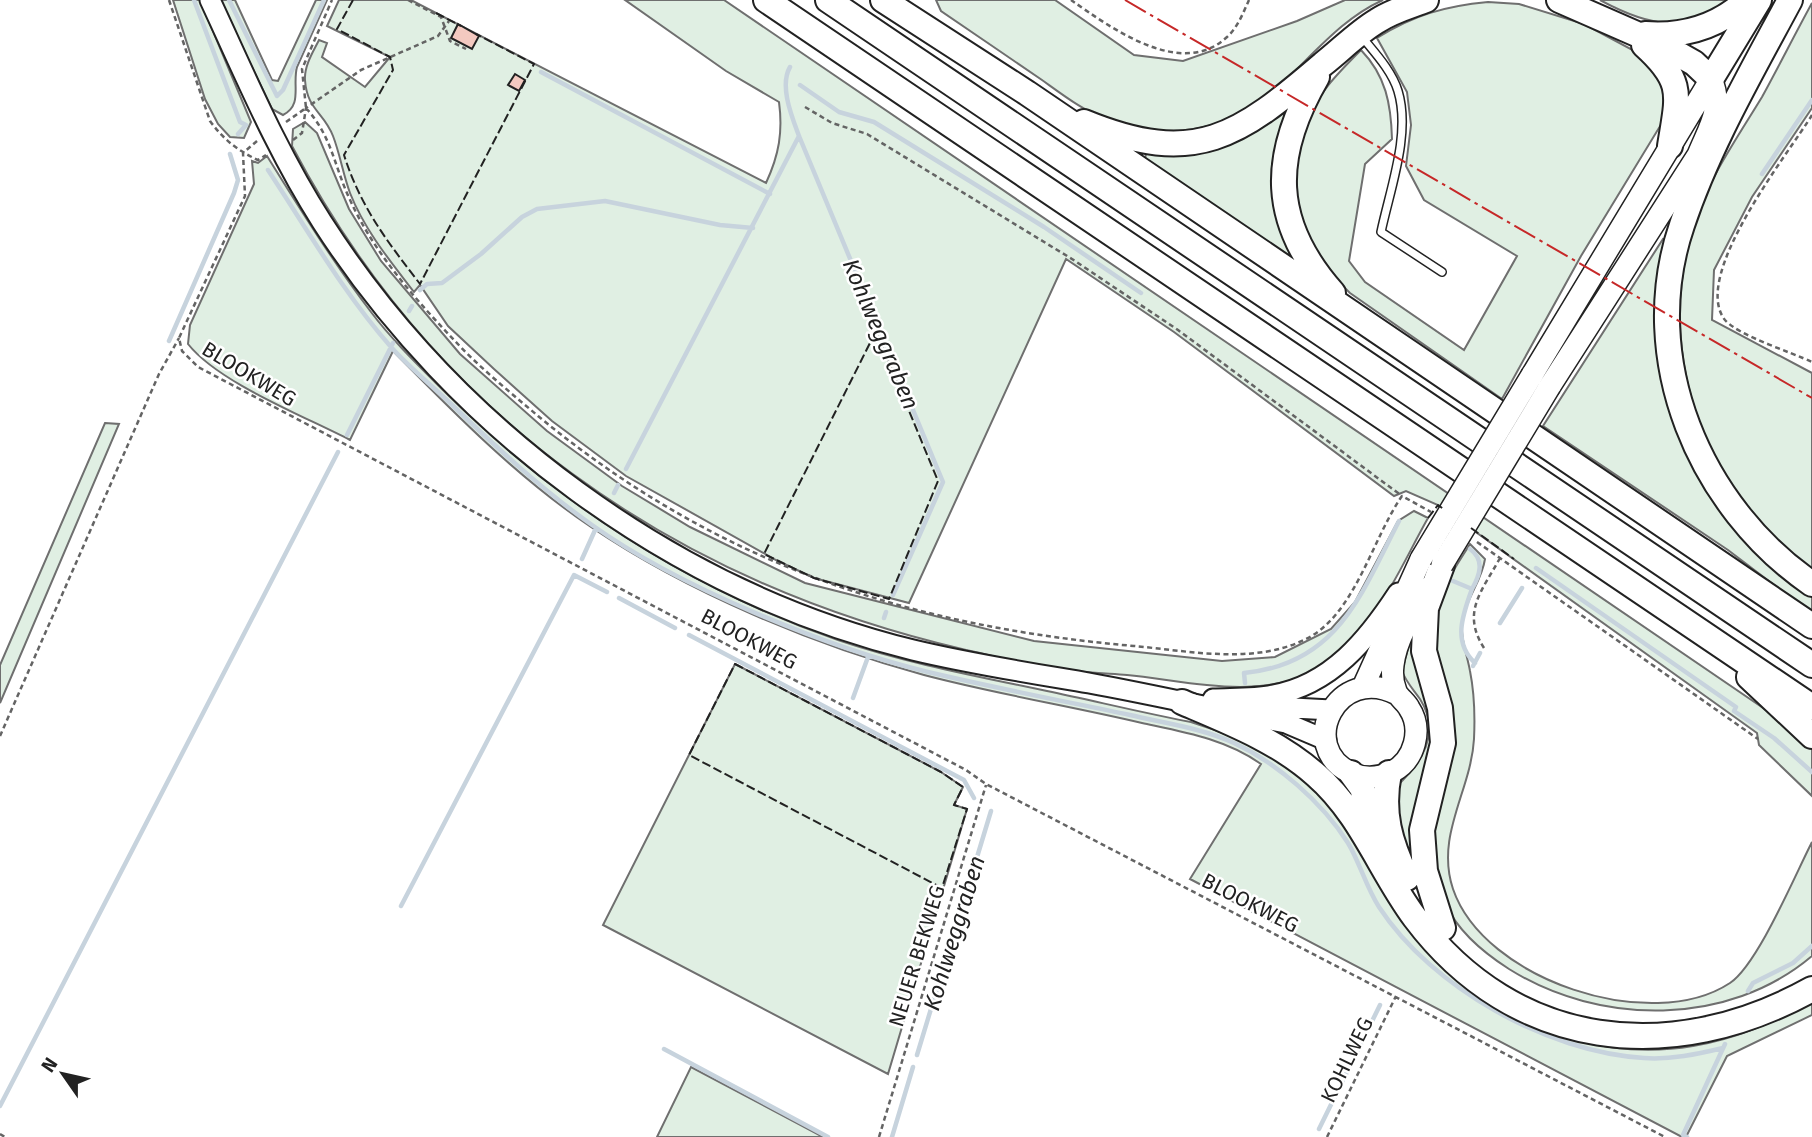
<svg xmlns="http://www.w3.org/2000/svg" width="1812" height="1137" font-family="'Fira Sans',sans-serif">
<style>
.green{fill:#e0efe3;stroke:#6f6f6f;stroke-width:2}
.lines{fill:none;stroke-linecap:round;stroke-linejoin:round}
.stream{stroke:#c7d3dd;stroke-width:4.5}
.building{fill:#f3c9c0;stroke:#222;stroke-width:2}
.lane-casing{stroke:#222;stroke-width:10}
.secondary-casing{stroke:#222;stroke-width:23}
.primary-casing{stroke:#222;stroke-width:24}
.highway-casing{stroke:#222;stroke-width:28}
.path{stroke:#646464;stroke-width:2.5;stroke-dasharray:5 3.5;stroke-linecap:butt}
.lane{stroke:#fff;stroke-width:7}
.secondary{stroke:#fff;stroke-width:19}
.primary{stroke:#fff;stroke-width:21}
.highway{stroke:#fff;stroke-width:24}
.primary-bridge-casing{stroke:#222;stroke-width:24;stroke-linecap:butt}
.primary-bridge{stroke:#fff;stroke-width:21}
.fence{stroke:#222;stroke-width:2;stroke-dasharray:9 3.5;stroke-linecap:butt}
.power{stroke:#c62828;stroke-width:2;stroke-dasharray:24 5 3.5 5;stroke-linecap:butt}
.labels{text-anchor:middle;stroke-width:5;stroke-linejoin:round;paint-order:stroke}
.street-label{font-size:21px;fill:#222;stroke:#fff}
.water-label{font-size:23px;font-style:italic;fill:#222;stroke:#fff}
</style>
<rect width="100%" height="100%" fill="#fff"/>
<path class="green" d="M 173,0 L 200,0 L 251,122 L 244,138 L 230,137 L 218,124 L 205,99 Z
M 220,0 L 235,0 L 272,80 L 278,81 L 316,0 L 327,0 L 297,67 C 292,85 303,105 283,115 L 272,109 Z
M 339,0 L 411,0 L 766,183 C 779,155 783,132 779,102 L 726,71 L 625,0 L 724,0 L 1769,712 L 1812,749 L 1812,796 L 1759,745 L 1757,733 L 1438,505 L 1406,491 L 1394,496 L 1174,332 L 1066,259 L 909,603 L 814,578 L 776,560 L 626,476 L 552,421 L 494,369 L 448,326 L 420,285 L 414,292 C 390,261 364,229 350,193 C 343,174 340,154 333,136 C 324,112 307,110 305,80 C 304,66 313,52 319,40 L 327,43 L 322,57 L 365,87 L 390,57 L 327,26 Z
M 936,0 L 1055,0 L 1134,55 L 1183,61 L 1297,21 L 1345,0 L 1383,0 C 1337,20 1304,67 1265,98 C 1222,133 1161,139 1110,121 C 1085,112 1063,95 1042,80 C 1008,57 975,34 941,11 Z
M 1600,0 L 1734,0 C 1684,34 1650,27 1600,0 Z
M 1488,2 L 1519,4 L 1584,24 L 1642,55 L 1667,90 L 1662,123 L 1581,256 L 1502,399 L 1350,293 C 1303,250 1283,189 1304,127 C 1314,97 1339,72 1361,50 C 1386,76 1391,104 1392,139 L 1365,164 L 1349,261 L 1365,282 L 1464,350 L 1517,256 L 1424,200 L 1406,166 L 1411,125 L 1407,92 L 1377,38 C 1414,15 1445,6 1488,2 Z
M 1812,3 L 1812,108 L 1752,197 L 1714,270 L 1712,320 L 1812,373 L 1812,571 C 1721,505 1669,393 1682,280 C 1685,261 1686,240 1693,223 C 1710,177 1737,138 1762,97 C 1779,66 1795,34 1812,3 Z
M 1282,111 L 1288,116 L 1293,255 L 1289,259 L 1144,163 L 1146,154 L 1192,153 Z
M 305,122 L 317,133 L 349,209 L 381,261 L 460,354 L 547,431 L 622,486 L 690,527 L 805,583 L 1034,641 L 1222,661 L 1275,657 L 1331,629 L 1355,602 L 1398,521 L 1414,511 L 1428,518 C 1398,571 1375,632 1322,666 C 1265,703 1190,681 1127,675 C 1099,673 1070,672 1042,667 C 1016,663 991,655 966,650 C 672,582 433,415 292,146 L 293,129 Z
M 267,156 C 300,209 333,262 371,312 C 392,340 419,366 444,391 C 556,502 688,588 838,640 C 906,663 976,676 1047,691 C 1095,701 1143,713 1191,722 C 1246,739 1306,767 1340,816 C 1366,852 1383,894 1409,929 C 1472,1016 1587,1064 1693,1046 C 1735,1039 1774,1022 1812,1003 L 1812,1015 L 1727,1056 L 1686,1137 L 1682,1137 L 1190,879 L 1261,764 C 1226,739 1184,732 1142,723 C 1070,706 996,694 924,675 C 813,645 687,592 591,527 C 518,478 455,414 393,351 L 350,440 C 304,416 219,383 188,344 L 190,325 L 254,184 L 252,161 L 258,163 Z
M 1663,239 L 1670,241 L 1680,431 L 1812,594 L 1812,614 L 1728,550 L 1543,426 Z
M 105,423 L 119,424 L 0,703 L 0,665 Z
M 1470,544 L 1485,559 C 1482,580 1467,597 1463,618 C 1459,635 1467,654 1470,671 C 1474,691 1475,718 1474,739 C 1471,791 1435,835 1453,889 C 1484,980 1651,1035 1730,983 C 1758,964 1795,875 1812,842 L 1812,956 C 1728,1027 1600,1026 1509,969 C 1484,953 1459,933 1446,905 C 1440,892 1435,874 1432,860 C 1427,835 1432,805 1433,780 C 1433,743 1434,706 1434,669 C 1434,650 1432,628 1436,610 C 1442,586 1457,565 1470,544 Z
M 1414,626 L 1434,730 L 1416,866 L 1404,860 L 1396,787 C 1421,763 1442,734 1420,699 C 1413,689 1406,682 1402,671 Z
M 735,664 L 941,772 L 963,787 L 954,805 L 967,809 L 888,1074 L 603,925 Z
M 691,1067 L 823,1137 L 657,1137 Z"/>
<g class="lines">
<path class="stream" d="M 194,0 L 240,122 L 246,125 L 238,134
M 229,0 L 277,96 L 283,90 L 324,0
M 790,67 C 779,86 792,117 799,136 L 943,482 L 893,595
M 541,72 L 770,194
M 800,85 L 839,112 L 874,122 L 1044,227 L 1141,293
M 268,170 C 307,229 344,294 391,347 C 409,367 430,384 450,403 C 495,446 541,489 592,525 C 679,587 825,647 928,672 C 995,688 1063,701 1130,715 C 1164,723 1202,728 1234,743 C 1277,763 1322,802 1348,843 C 1360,863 1366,887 1379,907 C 1432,988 1547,1052 1644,1058 C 1670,1060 1698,1054 1723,1048
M 1762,174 L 1812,100
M 420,290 L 427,284 L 442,283 L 481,254 L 522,217 L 537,209 L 605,201 L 720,225 L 753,228
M 409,311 L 412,306
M 169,341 L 234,193 L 238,180 L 230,154
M 347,435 L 393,343
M 626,469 L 799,136
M 614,493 L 618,485
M 1470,549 C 1485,560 1480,575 1472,589
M 582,559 L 596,528
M 1536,568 L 1736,707 L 1734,711 L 1774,738 L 1812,772
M 1453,581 L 1472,589 C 1463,614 1452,642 1475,663
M 619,598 L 675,628
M 884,618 L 886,612
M 1500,623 L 1522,588
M 689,635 L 964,780 L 974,798
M 1473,666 L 1480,653
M 1245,683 L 1244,673 C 1338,664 1361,594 1399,521
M 853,698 L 868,657
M 401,906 L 574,575 L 607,592
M 1748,991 L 1753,983 L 1793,963 L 1812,946
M 664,1049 L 828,1137
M 917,1055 L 991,811
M 0,1106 L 338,452
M 1319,1129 L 1380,1005
M 892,1137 L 913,1067
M 1687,1137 L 1683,1135 L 1725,1044"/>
</g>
<path class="building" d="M 458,24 L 479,36 L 472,49 L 451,38 Z
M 515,74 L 525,80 L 519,91 L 508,85 Z"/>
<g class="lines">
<defs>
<path id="lane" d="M 1362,37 C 1375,53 1392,71 1398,91 C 1411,134 1390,189 1381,232 L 1442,272"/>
<path id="secondary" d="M 210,0 C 245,75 277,152 322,222 C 455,429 673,591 913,650 C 971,664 1030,673 1089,683 C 1155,695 1220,710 1286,723 L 1326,740
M 1213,699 C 1233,698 1254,699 1273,695 C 1331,685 1368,639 1398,593
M 1255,706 L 1331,710"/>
<path id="primary" d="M 1532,375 L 1711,79
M 1550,386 L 1698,155 C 1709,128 1724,107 1711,79
M 1363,687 L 1421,559
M 1397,694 C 1337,663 1296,747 1351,773 C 1364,779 1379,778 1392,772 C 1415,760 1423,729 1409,708 C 1406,702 1398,697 1396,691 C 1393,684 1392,673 1393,665 C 1396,638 1414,611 1428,588"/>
<path id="highway" d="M 766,0 L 1812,707
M 828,0 L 1812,665
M 883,0 L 1027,93 L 1812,626
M 1559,0 L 1664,46 L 1694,63 L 1711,79 L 1759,0
M 1790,0 C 1751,73 1708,147 1682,225 C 1636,359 1700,507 1812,584
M 1645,34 C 1684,37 1718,27 1747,0
M 1644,45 C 1685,82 1678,95 1670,146
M 1317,77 C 1271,156 1270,222 1333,293
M 1084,122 C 1196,168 1239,136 1323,64 C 1341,50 1357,33 1377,21 C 1392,11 1410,6 1426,0
M 1442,565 L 1426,608 L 1424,651 L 1440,708 L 1443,743 L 1422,830 L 1425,871 L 1443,928
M 1749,677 L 1812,736
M 1182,702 C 1229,722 1278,741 1316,775 C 1361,814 1380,871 1415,918 C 1515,1051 1672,1067 1812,989
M 1351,773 L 1362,788 L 1378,838
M 1389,773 C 1381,813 1390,842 1407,878"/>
</defs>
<use href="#lane" class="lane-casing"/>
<use href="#secondary" class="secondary-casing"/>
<use href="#primary" class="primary-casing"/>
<use href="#highway" class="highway-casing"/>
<path class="path" d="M 169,0 L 210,121 C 223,139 238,151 258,160 L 266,155
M 408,0 L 441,17 L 450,41 L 466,49
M 1071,0 C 1110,27 1181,80 1227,37 C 1238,27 1243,13 1249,0
M 805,107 L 832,123 L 867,134 L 1072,259 L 1178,330 L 1402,496
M 306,108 C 333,138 334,167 351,202 C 375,254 416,300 455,341 C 480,368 510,392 538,416 C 716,563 906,626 1134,646 C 1189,651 1255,665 1306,639 C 1355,615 1372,539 1402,496 L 1431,512
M 1812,115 C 1789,153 1690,276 1725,320 C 1739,336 1791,352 1812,362
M 286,122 L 306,108 L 302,69 L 332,0
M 293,140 L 302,133 L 306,108 L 361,70 L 438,36 L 449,21
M 257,141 L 243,153 L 245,196 L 179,338 L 182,351 L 198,367 L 966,770 L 986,784 L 1665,1137
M 1477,542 L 1758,739
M 1484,648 C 1461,612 1482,591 1500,558
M 0,736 L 159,374 L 179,338
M 0,1134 L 5,1137
M 879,1137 L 986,785
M 1327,1137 L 1396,996"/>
<use href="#lane" class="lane"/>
<use href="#secondary" class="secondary"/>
<use href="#primary" class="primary"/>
<use href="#highway" class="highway"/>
<defs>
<path id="primary-bridge" d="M 1421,559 L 1532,375
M 1442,565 L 1550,386"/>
</defs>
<use href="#primary-bridge" class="primary-bridge-casing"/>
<use href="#primary-bridge" class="primary-bridge"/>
<path class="fence" d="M 353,0 L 337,29 L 390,57 L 393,70 L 344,155 C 361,208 387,241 420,284 L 534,64 L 476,34
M 436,13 L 461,26
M 876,331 L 938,481 L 889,599 L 814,578 L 764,554 Z
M 1428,518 L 1438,505 L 1445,510
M 1471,528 L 1514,559
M 735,664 L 941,772 L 963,787 L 954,805 L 967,809 L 942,888 L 689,755 Z"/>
<path class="power" d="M 1125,0 L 1812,398"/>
</g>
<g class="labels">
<g class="street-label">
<text transform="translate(249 374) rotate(31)" y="7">BLOOKWEG</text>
<text transform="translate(749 639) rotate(28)" y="7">BLOOKWEG</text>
<text transform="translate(1250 903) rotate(27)" y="7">BLOOKWEG</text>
<text transform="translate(917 956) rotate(-73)" y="7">NEUER BEKWEG</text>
<text transform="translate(1347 1060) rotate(-64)" y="7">KOHLWEG</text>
</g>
<g class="water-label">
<text transform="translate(881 334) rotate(67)" y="8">Kohlweggraben</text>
<text transform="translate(954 933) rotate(-73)" y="8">Kohlweggraben</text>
</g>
</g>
<g transform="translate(63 1074) rotate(304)" stroke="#ffffff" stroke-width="5" paint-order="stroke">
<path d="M0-5L12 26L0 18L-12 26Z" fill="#222222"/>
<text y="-10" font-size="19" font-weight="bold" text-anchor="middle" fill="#222222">N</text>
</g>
</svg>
